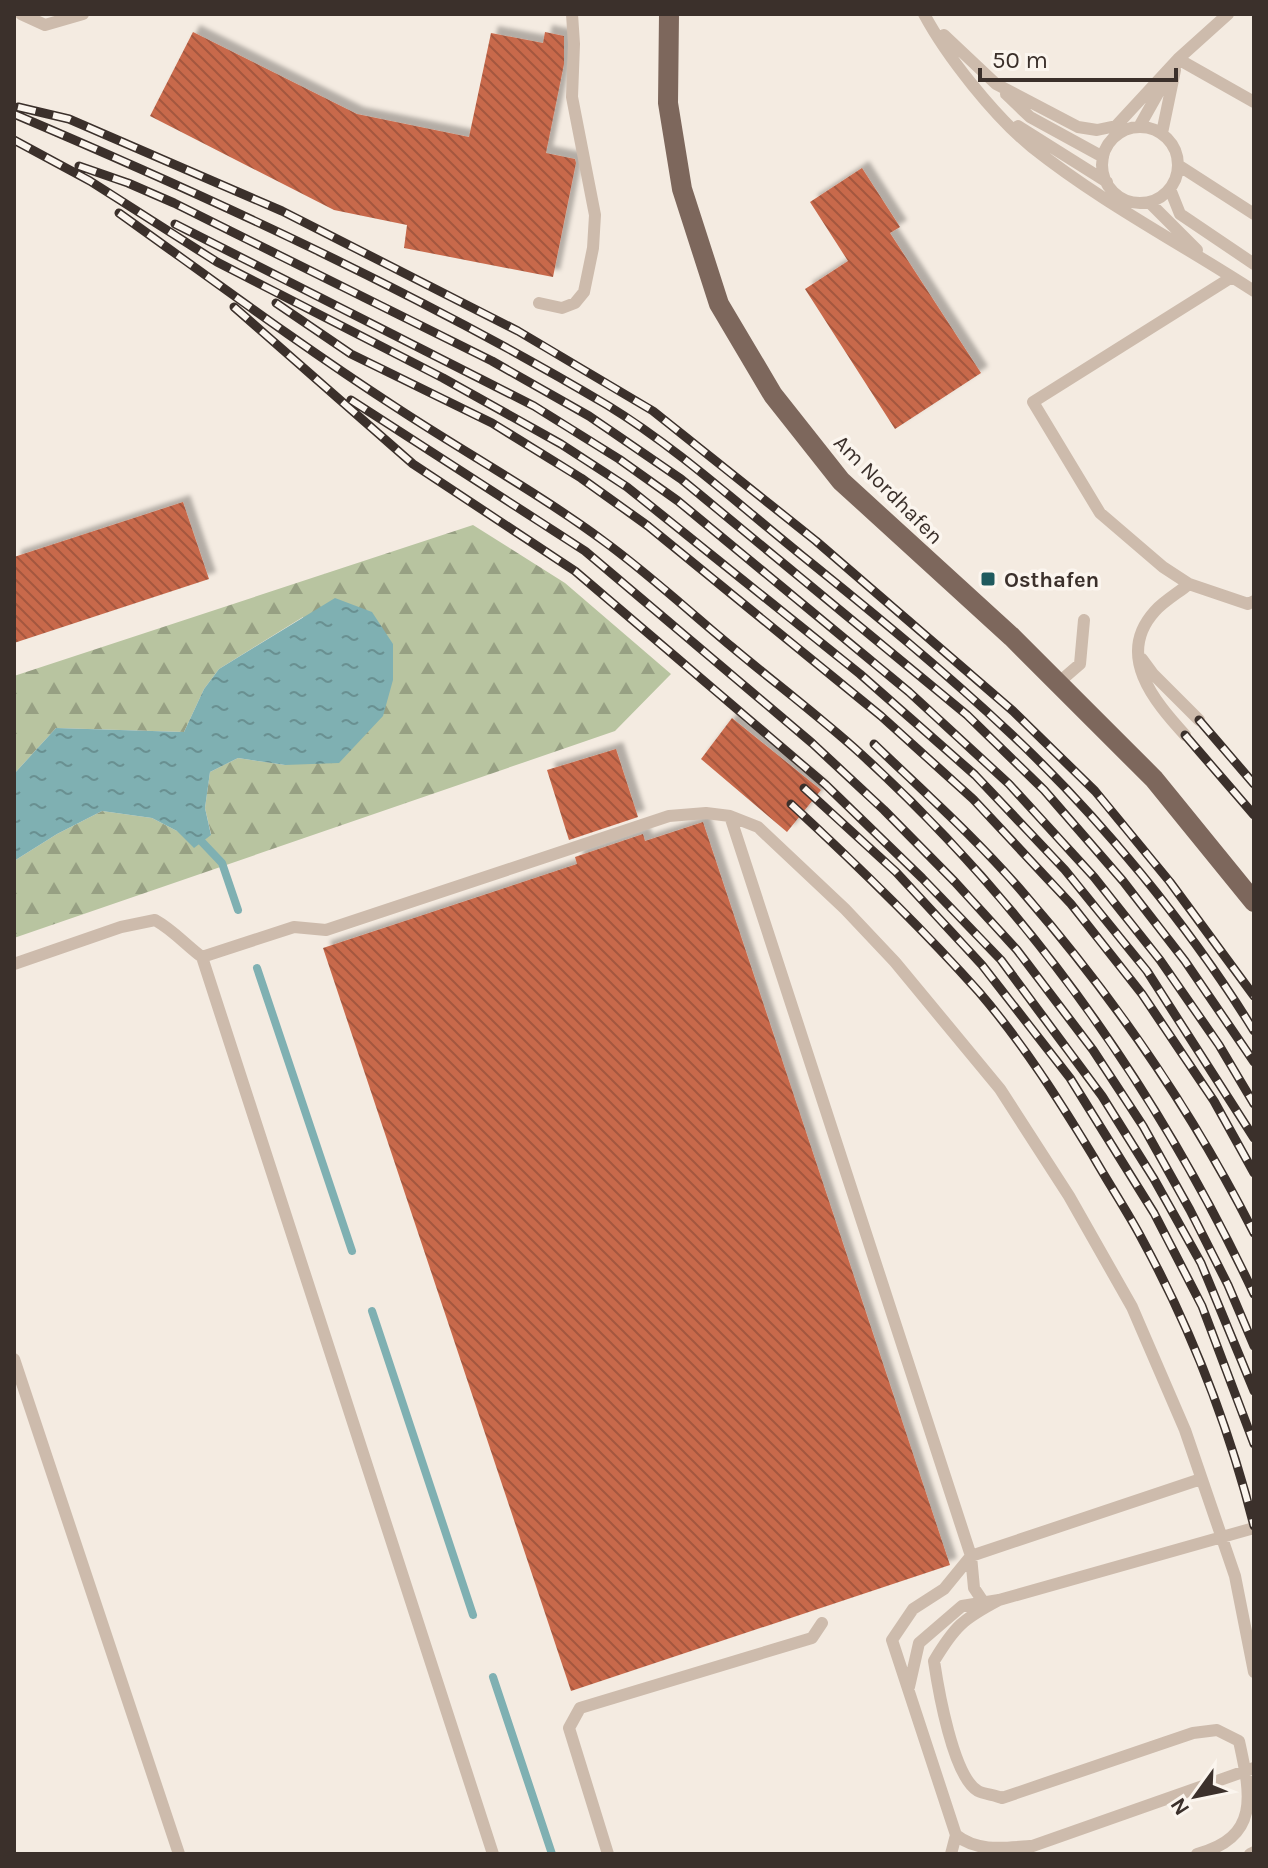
<svg xmlns="http://www.w3.org/2000/svg" width="1268" height="1868" font-family="Karla,sans-serif">
<style>
.forest{fill:url(#forest-firs)}
.water{fill:url(#water-ripples)}
.lines{fill:none;stroke-linecap:round;stroke-linejoin:round}
.stream{stroke:#7fb0b2;stroke-width:8}
.building{fill:url(#building-back-hatch);filter:url(#shadow)}
.service{stroke:#cdbbac;stroke-width:12}
.primary{stroke:#7d675c;stroke-width:20}
.rail-casing{stroke:#3b302b;stroke-width:9}
.rail{stroke:#fbf5ee;stroke-width:6;stroke-dasharray:18;stroke-linecap:butt}
.poi-dot{fill:#1f5a5e;stroke:#fbf5ee;stroke-width:3}
.labels{text-anchor:middle;stroke-width:7;stroke-linejoin:round;paint-order:stroke}
.street-label{font-size:22px;fill:#3b302b;stroke:#fbf5ee}
.poi-label{font-size:22px;font-weight:bold;fill:#3b302b;stroke:#fbf5ee;text-anchor:start}
</style>
<defs>
<pattern id="forest-firs" width="22" height="20" patternUnits="userSpaceOnUse" patternTransform="scale(2)"><rect width="22" height="20" fill="#b8c4a0"/><path d="M5 1l3.5 6h-7zM16 11l3.5 6h-7z" fill="#97a083"/></pattern>
<pattern id="water-ripples" width="26" height="14" patternUnits="userSpaceOnUse" patternTransform="scale(2)"><rect width="26" height="14" fill="#7fb0b2"/><path d="M2 4q2-2 4 0t4 0M15 11q2-2 4 0t4 0" fill="none" stroke="#699091"/></pattern>
<pattern id="building-back-hatch" width="6" height="6" patternUnits="userSpaceOnUse" patternTransform="scale(2)"><rect width="6" height="6" fill="#c8694b"/><path d="M-1 5l2 2M0 0l6 6M5-1l2 2" fill="none" stroke="#a4573f"/></pattern>
<filter id="shadow"><feDropShadow dx="7" dy="-7" stdDeviation="2" flood-color="#0004"/></filter>
</defs>
<rect width="100%" height="100%" fill="#f4ebe1"/>
<path class="forest" d="M 473,525 L 565,583 L 671,674 L 615,731 L 14,938 L 14,861 L 57,834 L 102,811 L 152,818 L 177,831 L 211,834 L 205,808 L 210,772 L 238,758 L 285,765 L 303,617 L 219,669 L 204,689 L 184,732 L 56,728 L 14,774 L 14,676 Z"/>
<path class="water" d="M 335,598 L 372,612 L 393,644 L 393,680 L 383,716 L 339,763 L 285,765 L 238,758 L 210,772 L 205,808 L 211,835 L 194,848 L 177,831 L 152,818 L 102,811 L 57,834 L 14,861 L 14,774 L 56,728 L 184,732 L 204,689 L 219,669 Z"/>
<g class="lines">
<path class="stream" d="M 202,842 L 222,863 L 238,910
M 257,968 L 352,1251
M 372,1311 L 473,1615
M 493,1677 L 552,1854"/>
</g>
<path class="building" d="M 193,32 L 357,114 L 469,137 L 491,33 L 543,43 L 545,32 L 564,36 L 564,64 L 546,153 L 575,159 L 576,163 L 553,277 L 404,248 L 407,225 L 334,210 L 150,116 Z
M 862,168 L 900,227 L 890,233 L 981,373 L 895,429 L 805,289 L 848,261 L 810,202 Z
M 183,502 L 209,579 L 14,643 L 14,557 Z
M 732,718 L 821,790 L 787,832 L 701,759 Z
M 616,749 L 638,817 L 569,840 L 547,770 Z
M 703,822 L 950,1565 L 571,1691 L 323,948 L 577,864 L 575,857 L 643,834 L 645,841 Z"/>
<g class="lines">
<path class="service" d="M 21,14 L 45,25 L 83,14
M 924,14 C 947,57 995,117 1032,147 C 1101,202 1180,243 1254,291
M 944,35 L 996,84 L 1078,127 L 1097,130 L 1116,126 L 1178,59 L 1228,14
M 1178,59 L 1254,102
M 1006,94 L 1030,117 L 1103,157
M 1018,126 L 1107,182
M 1139,127 L 1166,79
M1102 165a38 38 0 1 1 76 0a38 38 0 1 1-76 0Z
M 1162,133 L 1175,70
M 1178,165 L 1254,214
M 1170,189 L 1180,214 L 1254,264
M 1149,202 L 1197,250
M 1232,277 L 1033,402 L 1100,513 L 1163,567 L 1189,584 L 1248,604 L 1254,601
M 539,303 L 562,308 L 575,303 L 584,292 L 593,248 L 595,215 L 572,97 L 574,44 L 572,14
M 1142,659 L 1153,674 L 1199,720
M 1058,683 L 1080,664 L 1084,620
M 1185,735 C 1154,701 1115,655 1155,611 C 1164,601 1178,593 1189,584
M 730,816 L 971,1556 L 974,1588 L 984,1603
M 202,957 L 294,927 L 326,930 L 669,816 L 706,813 L 730,816 L 758,827 L 845,909 L 895,962 L 1000,1089 L 1069,1196 L 1132,1307 L 1185,1430 L 1235,1576 L 1254,1672
M 14,964 L 121,927 L 155,920 C 173,930 186,945 202,957 L 493,1854
M 14,1359 L 179,1854
M 999,1600 C 963,1619 955,1626 934,1661 C 938,1688 953,1777 978,1791 C 984,1794 995,1795 1002,1798 L 1193,1733 L 1217,1730 L 1239,1741 C 1250,1792 1262,1837 1197,1854
M 909,1687 L 919,1643 L 962,1606 L 999,1600 L 1254,1528
M 1030,1846 C 1004,1848 977,1852 956,1835 L 892,1640 L 913,1609 L 944,1589 L 971,1556 L 1201,1479
M 1024,1849 L 1254,1768
M 608,1854 L 569,1728 L 580,1708 L 812,1638 L 822,1623
M 951,1854 L 956,1835
M 1250,1854 L 1254,1852"/>
<path class="primary" d="M 669,14 L 668,103 L 682,189 L 719,304 L 773,395 L 841,481 L 1012,637 L 1154,779 L 1254,902"/>
<defs>
<path id="rail" d="M 18,107 L 69,119 L 282,211 L 518,331 L 653,411 L 816,541 L 1013,711 L 1095,791 L 1170,882 L 1254,996
M 14,114 C 216,200 418,293 607,405 C 676,447 738,504 800,554 C 872,612 943,670 1010,733 C 1098,815 1191,928 1254,1031
M 14,140 L 90,181 L 217,262 L 443,378 L 561,444 L 627,487 L 860,674 L 975,775 L 1065,870 L 1147,971 L 1254,1138
M 79,166 L 128,183 L 174,203 L 492,361 L 589,416 L 681,479 L 967,715 L 1044,790 L 1123,881 L 1185,961 L 1254,1062
M 119,213 C 210,278 300,345 394,406 C 465,453 541,494 609,545 C 652,577 691,613 732,647 C 775,683 820,717 861,754 C 1028,906 1158,1091 1254,1294
M 175,224 L 534,406 L 619,459 L 678,501 L 909,692 L 1009,784 L 1094,877 L 1160,960 L 1219,1045 L 1254,1104
M 276,303 L 351,354 L 492,423 L 581,478 L 648,526 L 881,716 L 973,799 L 1071,904 L 1142,994 L 1214,1101 L 1254,1173
M 234,307 L 413,464 L 575,571 L 826,785 L 922,878 L 1001,960 L 1102,1096 L 1154,1179 L 1201,1263 L 1254,1391
M 351,400 L 585,551 L 812,743 L 884,810 L 955,882 L 1017,950 L 1093,1050 L 1143,1126 L 1190,1210 L 1228,1285 L 1254,1346
M 1199,720 L 1254,784
M 1185,735 L 1254,815
M 874,744 C 925,793 979,841 1025,895 C 1116,1000 1191,1109 1254,1233
M 804,788 L 896,872 L 982,965 L 1070,1078 L 1154,1213 L 1202,1306 L 1254,1444
M 791,804 C 856,864 920,926 979,992 C 1022,1042 1059,1100 1093,1156 C 1109,1184 1127,1211 1142,1239 C 1191,1329 1229,1427 1254,1526"/>
</defs>
<use href="#rail" class="rail-casing"/>
<use href="#rail" class="rail"/>
</g>
<rect class="poi-dot" x="980" y="571" width="16" height="16" rx="4"/>
<g class="labels">
<g class="street-label">
<text transform="translate(889 489) rotate(45)" y="8">Am Nordhafen</text>
</g>
<g class="poi-label">
<text x="1004" y="587">Osthafen</text>
</g>
</g>
<rect width="1268" height="1868" fill="none" stroke="#3b302b" stroke-width="32"/>
<g transform="translate(1196 1796) rotate(237)" stroke="#fbf5ee" stroke-width="6" paint-order="stroke">
<path d="M0-6L14 30L0 20L-14 30Z" fill="#3b302b"/>
<text y="-12" font-size="22" font-weight="bold" text-anchor="middle" fill="#3b302b">N</text>
</g>
<path d="M980 68v12h196v-12" fill="none" stroke="#3b302b" stroke-width="4"/>
<text x="992" y="68" font-size="24" fill="#3b302b" stroke="#fbf5ee" stroke-width="6" paint-order="stroke">50 m</text>
</svg>
